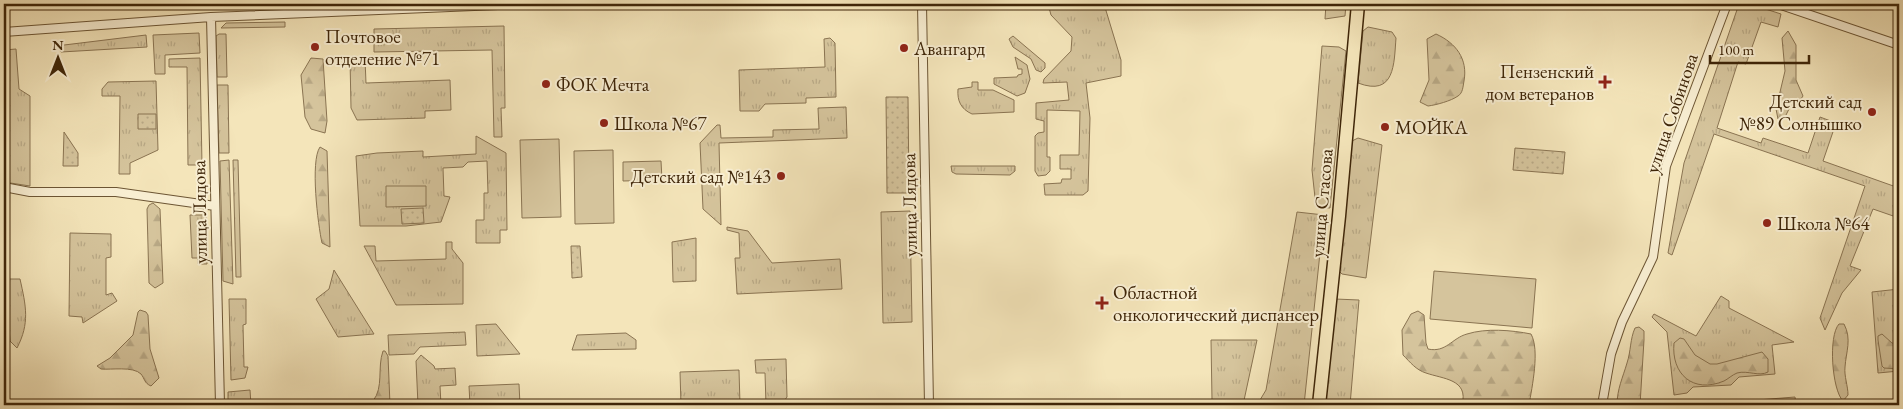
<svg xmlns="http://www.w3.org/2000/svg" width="1903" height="409" font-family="'EB Garamond',serif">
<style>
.grass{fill:url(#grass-tufts);stroke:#8a7452}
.forest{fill:url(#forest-firs);stroke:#8a7452}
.park{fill:url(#park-dots);stroke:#8a7452}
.pitch{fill:#d5c49c;stroke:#8a7452}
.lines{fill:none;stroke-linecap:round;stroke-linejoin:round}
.minor-casing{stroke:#6c5534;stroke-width:10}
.primary-casing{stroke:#3e2508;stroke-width:15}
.minor{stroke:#f8eed2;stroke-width:8}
.primary{stroke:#f4e5ba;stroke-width:12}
.poi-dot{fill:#8f2418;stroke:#f8eed2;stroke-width:2}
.labels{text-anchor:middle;stroke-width:4;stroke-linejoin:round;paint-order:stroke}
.poi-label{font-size:19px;fill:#3e2508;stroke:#f8eed2;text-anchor:start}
.street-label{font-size:19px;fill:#3e2508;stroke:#f8eed2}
</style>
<defs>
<pattern id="grass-tufts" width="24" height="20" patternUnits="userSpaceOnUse" patternTransform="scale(1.25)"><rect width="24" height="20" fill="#d5c49c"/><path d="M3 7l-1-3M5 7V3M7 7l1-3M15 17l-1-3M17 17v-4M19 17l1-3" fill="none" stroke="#b8a885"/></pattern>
<pattern id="forest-firs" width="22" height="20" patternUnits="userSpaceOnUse" patternTransform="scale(1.25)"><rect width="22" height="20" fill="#d5c49c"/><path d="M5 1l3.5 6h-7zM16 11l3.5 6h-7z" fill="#b8a885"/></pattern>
<pattern id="park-dots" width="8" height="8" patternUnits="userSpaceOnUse" patternTransform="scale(1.25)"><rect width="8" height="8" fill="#d5c49c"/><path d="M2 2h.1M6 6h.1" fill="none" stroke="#b8a885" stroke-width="1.8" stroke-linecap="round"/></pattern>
</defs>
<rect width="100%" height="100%" fill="#f4e5ba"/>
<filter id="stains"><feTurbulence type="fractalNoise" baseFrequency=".004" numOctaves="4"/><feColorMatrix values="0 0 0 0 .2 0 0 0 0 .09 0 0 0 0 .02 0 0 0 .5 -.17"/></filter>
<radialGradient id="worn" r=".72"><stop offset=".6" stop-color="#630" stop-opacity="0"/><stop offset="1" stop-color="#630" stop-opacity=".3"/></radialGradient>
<path class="grass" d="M 1048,4 L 1104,4 L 1121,60 L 1121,76 L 1086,83 L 1090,118 L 1088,191 L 1083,195 L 1045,195 L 1044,184 L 1061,183 L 1062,179 L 1071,179 L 1071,169 L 1060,169 L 1060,155 L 1079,155 L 1080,111 L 1047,110 L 1047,157 L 1050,157 L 1050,171 L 1046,175 L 1038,176 L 1035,171 L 1035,136 L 1038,133 L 1044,132 L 1044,121 L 1036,119 L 1036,103 L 1069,100 L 1067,82 L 1043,83 L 1044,79 L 1071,51 L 1072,37 L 1051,15 Z
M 1326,4 L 1346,4 L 1345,16 L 1325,19 Z
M 1739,4 L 1750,4 L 1781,14 L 1778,27 L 1761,22 L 1746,64 L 1738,62 L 1717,128 L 1761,143 L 1763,138 L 1808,153 L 1820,117 L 1836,123 L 1823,161 L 1899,188 L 1899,218 L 1873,209 L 1850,266 L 1861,270 L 1842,293 L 1825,330 L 1820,318 L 1865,186 L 1714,134 L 1672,255 L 1668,253 L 1684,163 Z
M 285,22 L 285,27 L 221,28 L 226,23 Z
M 504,26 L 505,108 L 501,108 L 502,137 L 494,137 L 492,50 L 374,52 L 374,29 Z
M 1368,27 L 1392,32 L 1396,38 C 1394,64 1395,97 1358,83 L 1363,31 Z
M 199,33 L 200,53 L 165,55 L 165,74 L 155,74 L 153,35 Z
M 219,34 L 226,34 L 227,77 L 217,77 L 216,36 Z
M 146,35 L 147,47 L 61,52 L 56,46 Z
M 1013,36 L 1045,63 L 1045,68 L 1041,72 L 1036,70 L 1031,59 L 1013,47 L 1009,39 Z
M 830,38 L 835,43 L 836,97 L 806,98 L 806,103 L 765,104 L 759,111 L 740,111 L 739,70 L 825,67 L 824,39 Z
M 1322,46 L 1339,47 L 1346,51 L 1330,208 L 1316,207 L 1312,170 Z
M 16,49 L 19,89 L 30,96 L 30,186 L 4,182 L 4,50 Z
M 1015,57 L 1027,65 L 1030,79 L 1025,93 L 1017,96 L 994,84 L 994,78 L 1017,77 L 1018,75 L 1022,74 L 1022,69 L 1018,69 Z
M 200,58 L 202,165 L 188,165 L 187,67 L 169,67 L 169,59 Z
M 350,59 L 365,59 L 366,83 L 450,80 L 451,110 L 425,111 L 425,118 L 357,120 L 351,108 Z
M 156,81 L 158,150 L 130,163 L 130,174 L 119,174 L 120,96 L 102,96 L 102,89 L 108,82 Z
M 972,82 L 978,82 L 978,90 L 993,90 L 1014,100 L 1014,112 L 972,114 C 961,109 957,101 958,89 L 972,87 Z
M 217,85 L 228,85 L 229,153 L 219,153 Z
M 846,107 L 847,138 L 719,143 L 721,225 L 703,209 L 700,143 L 717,125 L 720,125 L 721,138 L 773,137 L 773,130 L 819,129 L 818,108 Z
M 476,136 L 506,153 L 507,230 L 500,230 L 500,243 L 476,243 L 476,220 L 484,220 L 484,193 L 488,193 L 487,161 L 468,162 L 463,167 L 443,168 L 444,196 L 450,197 L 441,222 L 406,226 L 360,226 L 356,156 L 377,153 L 423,151 L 423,157 L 476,154 Z
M 1358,138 L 1382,145 L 1366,278 L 1342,274 L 1338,270 L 1350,142 Z
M 229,160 L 233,284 L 223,281 L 220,161 Z
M 233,160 L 238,160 L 241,277 L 236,277 Z
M 951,166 L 1015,166 L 1015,171 L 1010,175 L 956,174 L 952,172 Z
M 910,211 L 912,322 L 883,323 L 881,212 Z
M 1297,212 L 1324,215 L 1304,405 L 1257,405 L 1266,390 Z
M 190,215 L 206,215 L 207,264 L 198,264 L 198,258 L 192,258 Z
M 727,227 L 748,231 L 772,263 L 840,259 L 842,289 L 737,294 L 735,258 L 740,258 L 739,233 L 727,230 Z
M 70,233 L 111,234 L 111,257 L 106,258 L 106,295 L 112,293 L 117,301 L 83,323 L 82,317 L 69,316 Z
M 696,238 L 696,281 L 673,282 L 672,242 Z
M 446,242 L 452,242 L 452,249 L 463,263 L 463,304 L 396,305 L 364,246 L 375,246 L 376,261 L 446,259 Z
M 334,270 L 374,334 L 338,337 L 316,299 L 329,289 Z
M 4,279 L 20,279 C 26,306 30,323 17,348 L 10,341 L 7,299 L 4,299 Z
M 1899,289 L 1899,371 L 1878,373 L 1872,292 Z
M 1721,296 L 1729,301 L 1729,308 L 1794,342 L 1772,345 L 1775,374 L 1739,377 L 1731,385 L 1693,387 L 1687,393 L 1674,395 L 1667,332 L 1652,317 L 1654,314 L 1696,336 Z
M 229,299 L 246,299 L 246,324 L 243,325 L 244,367 L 248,367 L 245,378 L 231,380 Z
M 1335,299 L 1359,300 L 1350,405 L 1324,405 Z
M 496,324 L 520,354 L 477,356 L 476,325 Z
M 465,332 L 466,345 L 420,347 L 414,354 L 389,355 L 388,335 Z
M 626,333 L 636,340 L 636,349 L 572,350 L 577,335 Z
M 1211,340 L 1257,340 L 1243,405 L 1231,405 L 1231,401 L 1212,400 Z
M 421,355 L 434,366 L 435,369 L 455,368 L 456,385 L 440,386 L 441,405 L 418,405 L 416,361 Z
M 786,359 L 787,397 L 781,405 L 766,405 L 765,373 L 756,373 L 755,360 Z
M 739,370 L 740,405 L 681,405 L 680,372 Z
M 519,384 L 520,405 L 470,405 L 469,386 Z
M 250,390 L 251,405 L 228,405 L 228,392 Z
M 1795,397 L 1796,405 L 1745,405 L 1745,401 Z"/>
<path class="forest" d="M 1788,31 L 1796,45 L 1796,80 L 1803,96 L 1798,103 L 1790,107 L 1785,117 L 1778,119 L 1776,109 L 1785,71 L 1782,38 Z
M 1436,34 C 1456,43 1468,59 1464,81 C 1463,86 1463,93 1458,96 C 1451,101 1436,105 1428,106 L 1420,102 L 1429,80 L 1427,39 Z
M 311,58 L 323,59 L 327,121 L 325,133 L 311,129 L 305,117 L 301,75 Z
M 320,147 L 327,151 L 330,247 L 322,243 C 318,225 310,161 320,147 Z
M 153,203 L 160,209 L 163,283 L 155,288 L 149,283 L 147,209 L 149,205 Z
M 140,310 L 146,312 L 148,315 L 150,349 L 159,378 L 151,386 C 144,383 145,379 141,374 C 133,366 111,370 101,369 L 97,366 L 110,358 L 133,335 L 138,312 Z
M 1418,311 L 1424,315 L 1426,343 L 1428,349 C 1446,353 1452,338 1467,334 C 1486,328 1511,330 1531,334 C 1540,350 1532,387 1529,405 L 1462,405 C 1469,379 1443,379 1426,373 C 1416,370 1410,362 1403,355 L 1402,330 L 1411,314 Z
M 1839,324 L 1844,324 C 1852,339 1846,352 1845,367 C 1844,376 1848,386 1848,395 L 1843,401 C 1832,390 1828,336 1839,324 Z
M 1639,327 L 1644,331 L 1644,340 L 1640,405 L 1617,405 C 1617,389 1623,377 1627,363 C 1631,351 1630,339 1635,328 Z
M 1882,334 L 1892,343 L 1899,345 L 1899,369 L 1884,368 L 1882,366 L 1878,340 L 1878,336 Z
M 1680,338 L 1684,339 L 1695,355 L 1710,364 L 1717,364 L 1762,352 L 1768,359 L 1768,372 C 1759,377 1748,370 1737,373 C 1732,375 1728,379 1724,381 C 1693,394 1671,374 1674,343 Z
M 383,351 L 385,351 L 388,356 L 390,405 L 324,405 L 328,403 L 373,401 C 384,387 377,368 383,351 Z"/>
<path class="park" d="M 886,97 L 908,97 L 909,193 L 887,193 Z
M 138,114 L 156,114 L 156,129 L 138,129 Z
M 64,132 L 78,153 L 78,166 L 63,166 Z
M 1515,148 L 1565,152 L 1563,174 L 1513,170 Z
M 423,208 L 424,223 L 402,224 L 401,209 Z
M 571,246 L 580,246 L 582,277 L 572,278 Z"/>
<path class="pitch" d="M 559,139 L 561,217 L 522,218 L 520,140 Z
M 613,150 L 614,223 L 575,224 L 574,151 Z
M 661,161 L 662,180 L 623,181 L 623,162 Z
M 426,186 L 426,206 L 386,207 L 386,186 Z
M 1434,271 L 1536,279 L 1532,328 L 1430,319 Z"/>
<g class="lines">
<defs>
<path id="minor" d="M 922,4 L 929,405
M 1778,4 L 1899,45
M 211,17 L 220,405
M 4,32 L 211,17 L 524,4
M 4,187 L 30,192 L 116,192 L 215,206
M 1602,405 L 1611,354 L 1622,322 L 1653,257 L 1666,166 L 1727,4"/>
<path id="primary" d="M 1319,405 L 1339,216 L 1358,4"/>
</defs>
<use href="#minor" class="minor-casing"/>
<use href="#primary" class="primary-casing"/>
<use href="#minor" class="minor"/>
<use href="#primary" class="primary"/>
</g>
<g class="poi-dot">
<circle cx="315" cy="47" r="5"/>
<circle cx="904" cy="48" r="5"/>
<path d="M1602.5 74.5h5v5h5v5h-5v5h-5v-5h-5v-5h5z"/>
<circle cx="546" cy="84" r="5"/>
<circle cx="1872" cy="112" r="5"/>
<circle cx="604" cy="123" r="5"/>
<circle cx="1385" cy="127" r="5"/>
<circle cx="781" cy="176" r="5"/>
<circle cx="1767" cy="223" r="5"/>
<path d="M1099.5 295.5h5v5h5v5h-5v5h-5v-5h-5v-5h5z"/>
</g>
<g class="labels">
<g class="poi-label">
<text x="325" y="43">Почтовое<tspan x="325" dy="22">отделение №71</tspan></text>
<text x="914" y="55">Авангард</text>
<text x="1594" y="78" text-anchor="end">Пензенский<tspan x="1594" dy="22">дом ветеранов</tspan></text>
<text x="556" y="91">ФОК Мечта</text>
<text x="1862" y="108" text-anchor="end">Детский сад<tspan x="1862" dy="22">№89 Солнышко</tspan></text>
<text x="614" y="130">Школа №67</text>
<text x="1395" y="134">МОЙКА</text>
<text x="771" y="183" text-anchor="end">Детский сад №143</text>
<text x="1777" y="230">Школа №64</text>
<text x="1113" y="299">Областной<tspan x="1113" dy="22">онкологический диспансер</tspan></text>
</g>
<g class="street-label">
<text transform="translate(1671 113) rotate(-71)" y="7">улица Собинова</text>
<text transform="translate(1321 203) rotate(-85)" y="7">улица Стасова</text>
<text transform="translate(909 205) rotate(-91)" y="7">улица Лядова</text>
<text transform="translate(199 212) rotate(-91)" y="7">улица Лядова</text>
</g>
</g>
<rect width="1903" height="409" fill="none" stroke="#f4e5ba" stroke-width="20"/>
<rect x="5" y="5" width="1893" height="399" fill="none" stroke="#3e2508" stroke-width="2.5"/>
<rect x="10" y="10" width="1883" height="389" fill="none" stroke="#3e2508"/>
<g transform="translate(58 58)" stroke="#f8eed2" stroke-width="4" paint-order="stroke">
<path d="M0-4L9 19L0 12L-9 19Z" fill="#3e2508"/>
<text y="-8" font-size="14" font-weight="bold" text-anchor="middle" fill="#3e2508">N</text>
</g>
<path d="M1710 55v8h99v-8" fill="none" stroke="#3e2508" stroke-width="2.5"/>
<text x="1718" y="55" font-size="15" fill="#3e2508" stroke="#f8eed2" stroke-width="4" paint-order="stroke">100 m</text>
<rect width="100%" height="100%" filter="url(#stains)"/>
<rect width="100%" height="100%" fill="url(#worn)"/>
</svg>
